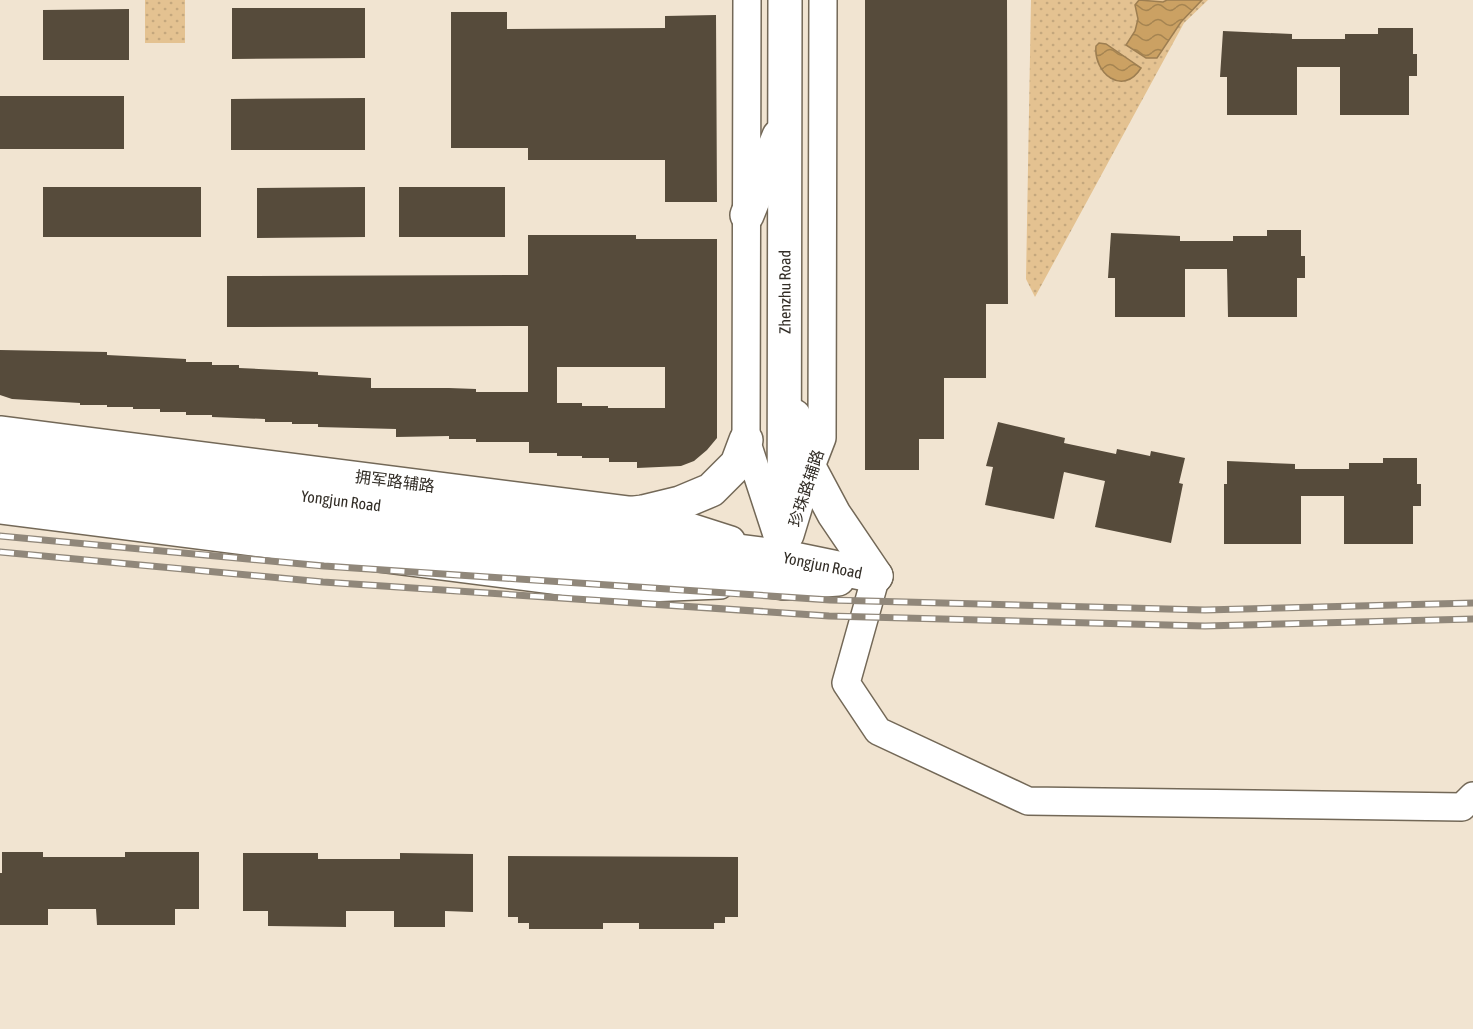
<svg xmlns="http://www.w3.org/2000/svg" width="1473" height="1029" font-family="'Asap Condensed','Noto Sans SC',sans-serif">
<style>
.park{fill:url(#park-dots)}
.water{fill:url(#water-waves);stroke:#9d7e51;stroke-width:1.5}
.building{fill:#564b3b;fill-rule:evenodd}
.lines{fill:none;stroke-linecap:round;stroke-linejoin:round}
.minor-casing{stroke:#736857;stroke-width:30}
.tertiary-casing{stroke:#736857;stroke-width:36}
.secondary-casing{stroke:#736857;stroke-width:36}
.minor{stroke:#fff;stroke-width:27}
.tertiary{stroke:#fff;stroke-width:33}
.secondary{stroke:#fff;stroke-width:33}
.rail-casing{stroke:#90877a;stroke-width:7}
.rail{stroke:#fff;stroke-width:4.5;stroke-dasharray:14;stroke-linecap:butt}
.labels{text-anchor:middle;stroke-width:6;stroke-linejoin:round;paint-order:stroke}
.street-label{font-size:16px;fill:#322d26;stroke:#fff}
</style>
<defs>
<pattern id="park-dots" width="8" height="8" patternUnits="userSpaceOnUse" patternTransform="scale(1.5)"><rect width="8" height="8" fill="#e4c291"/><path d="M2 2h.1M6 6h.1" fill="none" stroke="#c4a77d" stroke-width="1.8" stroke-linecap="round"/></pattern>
<pattern id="water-waves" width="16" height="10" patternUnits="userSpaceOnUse" patternTransform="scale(1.5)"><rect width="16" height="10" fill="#cba163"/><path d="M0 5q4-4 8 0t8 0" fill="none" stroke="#a58451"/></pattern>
</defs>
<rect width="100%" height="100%" fill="#f1e4d1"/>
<path class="park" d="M 145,0 L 185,0 L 185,43 L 145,43 Z
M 1031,0 L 1208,0 L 1184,23 L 1035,297 L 1026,279 Z"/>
<path class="water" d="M 1139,0 L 1163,2 L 1167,0 L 1202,0 L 1181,22 L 1157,58 L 1146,58 L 1126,45 L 1135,31 L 1138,19 L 1135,5 Z
M 1099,43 L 1106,44 L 1141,68 C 1123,97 1093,73 1096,46 Z"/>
<path class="building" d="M 865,0 L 1007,0 L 1008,304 L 986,304 L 986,378 L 944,378 L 944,439 L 919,439 L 919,470 L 865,470 Z
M 232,8 L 365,8 L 365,58 L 232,59 Z
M 129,9 L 129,60 L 43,60 L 43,10 Z
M 451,12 L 507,12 L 507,29 L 665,28 L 665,16 L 716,15 L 717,202 L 665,202 L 665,160 L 528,160 L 528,148 L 451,148 Z
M 1378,28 L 1413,28 L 1413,54 L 1417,54 L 1417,76 L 1409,76 L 1409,115 L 1340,115 L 1340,67 L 1297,67 L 1297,115 L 1227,115 L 1227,77 L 1220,77 L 1223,31 L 1292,34 L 1292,39 L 1345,39 L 1345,34 L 1378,34 Z
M 0,96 L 124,96 L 124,149 L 0,149 Z
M 365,98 L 365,150 L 231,150 L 231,99 Z
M 43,187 L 201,187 L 201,237 L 43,237 Z
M 365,187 L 365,237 L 257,238 L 257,188 Z
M 399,187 L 505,187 L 505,237 L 399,237 Z
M 1267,230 L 1301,230 L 1301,256 L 1305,256 L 1305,278 L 1297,278 L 1297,317 L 1228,317 L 1227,269 L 1185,269 L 1185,317 L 1115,317 L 1115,278 L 1108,278 L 1111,233 L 1180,236 L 1180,241 L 1233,241 L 1233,236 L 1267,236 Z
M 528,235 L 636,235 L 636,239 L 717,239 L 717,438 L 707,450 L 694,461 L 681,466 L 637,468 L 637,462 L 609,462 L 609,458 L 582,458 L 582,456 L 557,456 L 557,453 L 529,453 L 529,442 L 476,442 L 476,439 L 449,439 L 449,436 L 396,437 L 396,429 L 318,427 L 318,424 L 292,424 L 292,422 L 265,422 L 265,419 L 212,417 L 212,415 L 186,415 L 186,412 L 160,412 L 160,409 L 133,409 L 133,407 L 107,407 L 107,405 L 80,405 L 80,403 L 12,399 L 0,395 L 0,350 L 107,352 L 107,355 L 186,359 L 186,362 L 212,362 L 212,365 L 239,365 L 239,368 L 318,372 L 318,375 L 371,378 L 371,388 L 449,388 L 476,389 L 476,392 L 528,392 L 528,326 L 227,327 L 227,276 L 528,275 ZM 557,367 L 665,367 L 665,408 L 608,408 L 608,406 L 582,406 L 582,403 L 557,403 Z
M 998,422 L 1065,438 L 1064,443 L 1116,454 L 1117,449 L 1150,456 L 1151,451 L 1185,458 L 1179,483 L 1183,484 L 1171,543 L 1095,527 L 1105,481 L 1064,472 L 1054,519 L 985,505 L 993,467 L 986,466 Z
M 1383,458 L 1417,458 L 1417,484 L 1421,484 L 1421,506 L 1413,506 L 1413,544 L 1344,544 L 1344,496 L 1301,496 L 1301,544 L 1224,544 L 1224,484 L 1227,484 L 1227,461 L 1295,464 L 1295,469 L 1349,469 L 1349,463 L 1383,463 Z
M 2,852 L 43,852 L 43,857 L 125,857 L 125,852 L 199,852 L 199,909 L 175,909 L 175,925 L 97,925 L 96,909 L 48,909 L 48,925 L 0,925 L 0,873 L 2,873 Z
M 243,853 L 318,853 L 318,859 L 400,859 L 400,853 L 473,854 L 473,912 L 445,911 L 445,927 L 394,927 L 394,911 L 346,911 L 346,927 L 268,926 L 268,911 L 243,911 Z
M 508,856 L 738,857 L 738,917 L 725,917 L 725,923 L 714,923 L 714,929 L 639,929 L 639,923 L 603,923 L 603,929 L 529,929 L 529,923 L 518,923 L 518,917 L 508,917 Z"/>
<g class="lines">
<defs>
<path id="minor" d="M 747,0 L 746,440 L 779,541
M 0,430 L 643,512 L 731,540
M 0,510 L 623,589 L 720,585
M 790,535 L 810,469 L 822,438 L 823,0
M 876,576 L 846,683 L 878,731 L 1028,801 L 1462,807 L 1473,796"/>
<g id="tertiary">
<path d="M 747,215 L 779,136"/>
<path d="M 794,416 L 810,469 L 834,514 L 876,576"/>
<path id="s1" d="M 784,583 L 785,0"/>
</g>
<g id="secondary">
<path id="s2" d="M 0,457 L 784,557 L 876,576"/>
<path d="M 0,483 L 784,583 L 838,579"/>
<path d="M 585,519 L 643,512 L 680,503 L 711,490 L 737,464 L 746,440"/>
</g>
</defs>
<use href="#minor" class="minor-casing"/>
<use href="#tertiary" class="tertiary-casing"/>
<use href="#secondary" class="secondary-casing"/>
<use href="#minor" class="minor"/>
<use href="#tertiary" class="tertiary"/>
<use href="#secondary" class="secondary"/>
<defs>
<path id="rail" d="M 0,536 L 324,566 L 830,600 L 1205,610 L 1473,603
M 0,552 L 323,582 L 829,616 L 1205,626 L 1473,619"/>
</defs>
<use href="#rail" class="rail-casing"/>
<use href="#rail" class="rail"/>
</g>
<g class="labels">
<g class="street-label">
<text dy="6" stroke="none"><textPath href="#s1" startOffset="291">Zhenzhu Road</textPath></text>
<text transform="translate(395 481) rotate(7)" y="6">拥军路辅路</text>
<text transform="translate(806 488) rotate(-72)" y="6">珍珠路辅路</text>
<text dy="6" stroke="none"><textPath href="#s2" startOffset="344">Yongjun Road</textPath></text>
<text dy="6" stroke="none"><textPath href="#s2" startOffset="830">Yongjun Road</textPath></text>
</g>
</g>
</svg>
